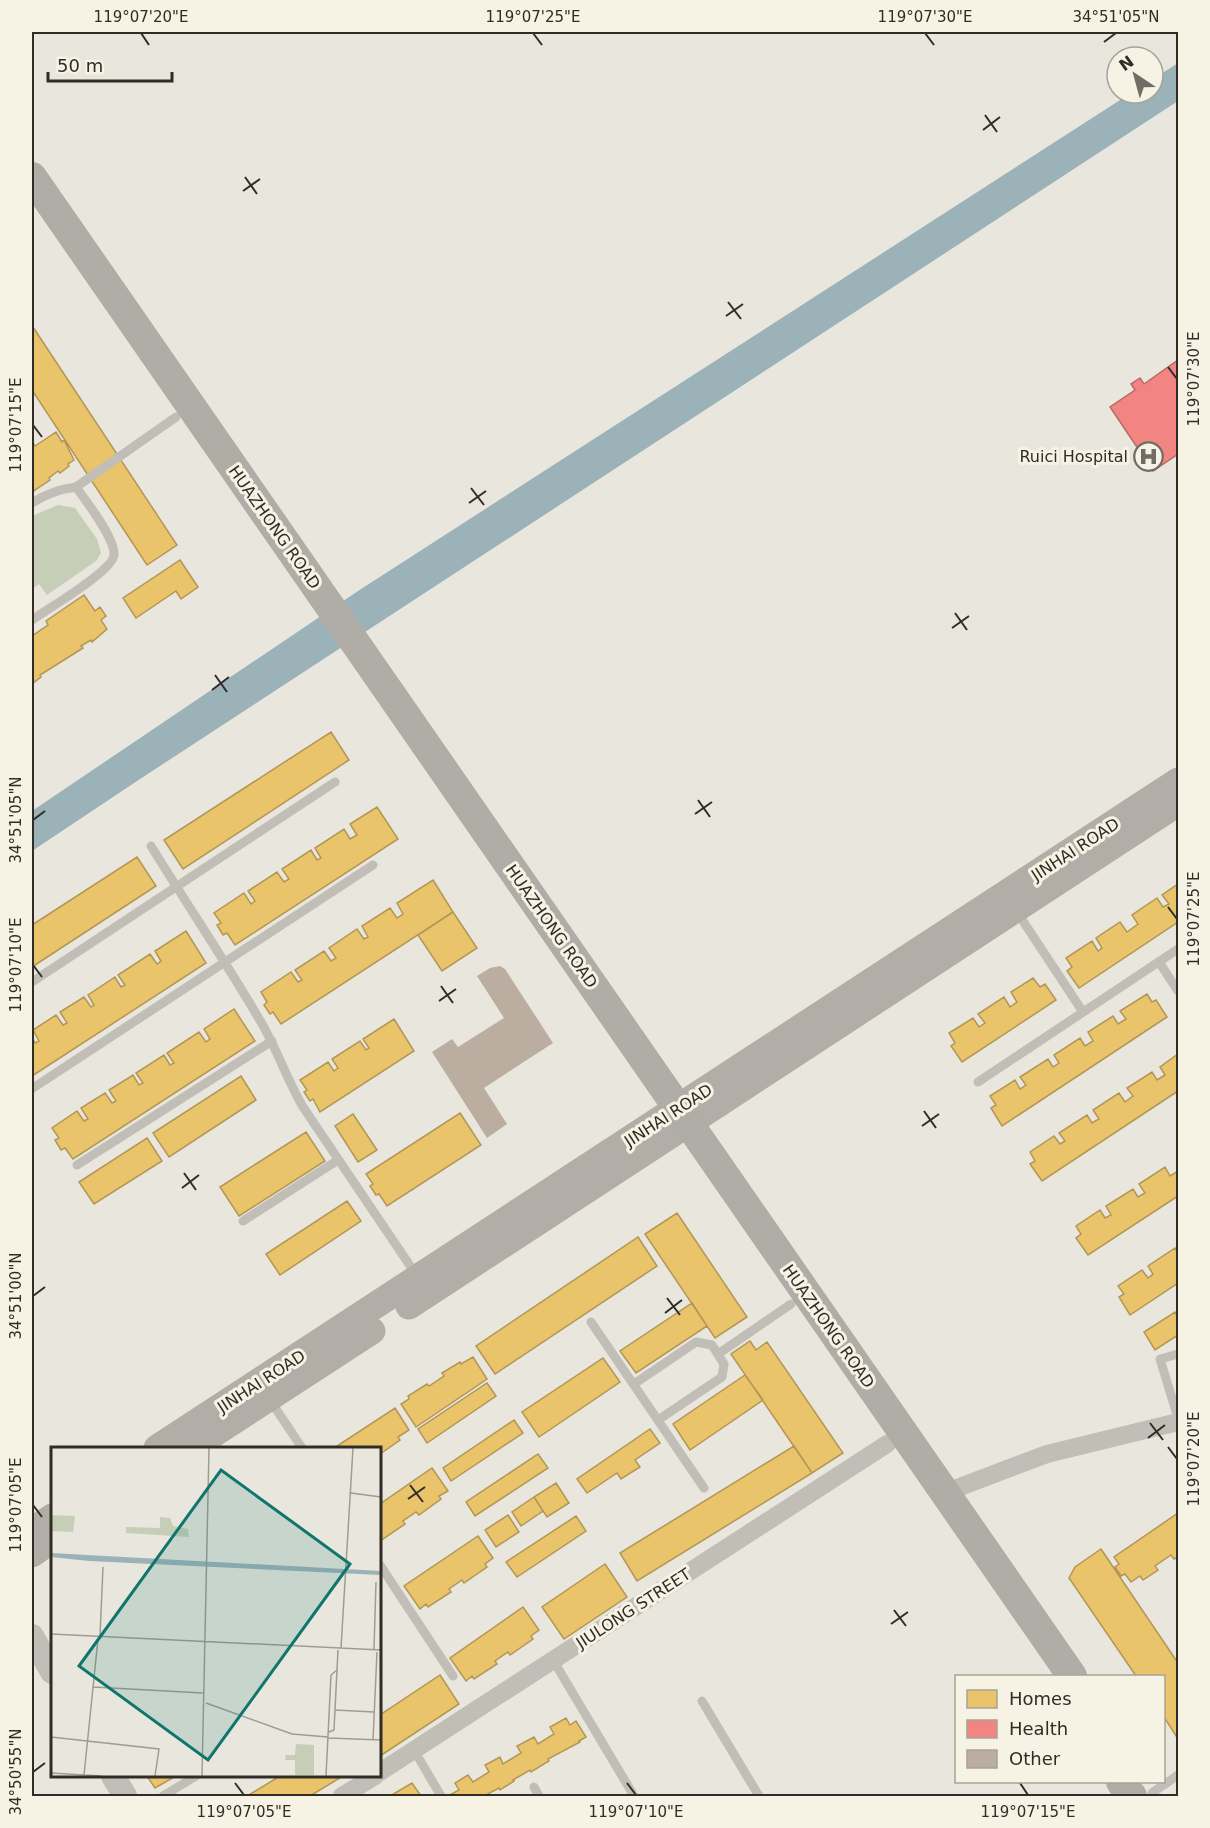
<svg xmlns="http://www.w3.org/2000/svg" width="1210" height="1828" font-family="'DejaVu Sans',sans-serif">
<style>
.green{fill:#c6ceb8}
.water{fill:#9bb2b8}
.homes{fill:#e9c46a;stroke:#b29656;stroke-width:1.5}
.health{fill:#f28482;stroke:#b86a66;stroke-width:1.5}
.building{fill:#bbaea0}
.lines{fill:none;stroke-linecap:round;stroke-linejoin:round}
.service{stroke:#c1beb7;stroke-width:9}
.minor{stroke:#c1beb7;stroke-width:18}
.tertiary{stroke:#c1beb7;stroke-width:24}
.secondary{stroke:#b2aea7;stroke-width:27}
.primary{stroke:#b0aca6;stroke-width:30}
.ticks{fill:none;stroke:#312c26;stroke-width:2}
.labels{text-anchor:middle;stroke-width:6;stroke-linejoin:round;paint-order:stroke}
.poi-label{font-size:16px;fill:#312c26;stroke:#f6f2e4;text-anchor:end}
.street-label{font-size:16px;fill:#312c26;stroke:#f6f2e4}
.inset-road{fill:none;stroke:#9f9c94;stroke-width:1.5}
.view{fill:#0f766e;fill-opacity:0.15;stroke:#0f766e;stroke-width:3}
.inset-edge{fill:none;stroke:#312c26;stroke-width:3}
.neatline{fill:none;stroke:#312c26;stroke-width:2}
.ticks-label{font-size:15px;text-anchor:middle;fill:#312c26}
</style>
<rect width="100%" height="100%" fill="#e9e6dd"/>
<path class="green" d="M 58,505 L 75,508 L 97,539 L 101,553 L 96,561 L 47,595 L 39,584 L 32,589 L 32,516 Z"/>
<path class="water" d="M 1178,63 L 1178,101 L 137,781 L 32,851 L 32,811 L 358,591 L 1131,93 L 1153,93 L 1153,79 Z"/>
<path class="homes" d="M 33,327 L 177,545 L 147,565 L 32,390 L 32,328 Z
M 56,432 L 62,442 L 64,440 L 74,460 L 68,464 L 69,466 L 60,473 L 58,471 L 49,478 L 50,480 L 32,492 L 32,441 L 35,446 Z
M 180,560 L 198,587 L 181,599 L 176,591 L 136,618 L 123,598 Z
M 84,595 L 95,611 L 100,607 L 106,616 L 101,620 L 107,629 L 92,642 L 91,640 L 81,646 L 83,648 L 40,675 L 41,677 L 32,684 L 32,636 L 48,625 L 46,621 Z
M 331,732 L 349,760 L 183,869 L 164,840 Z
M 377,807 L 398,839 L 235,945 L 227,933 L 223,935 L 217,925 L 221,923 L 214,913 L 244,893 L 251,904 L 255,901 L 248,891 L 277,872 L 284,882 L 289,879 L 282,869 L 311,850 L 317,860 L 321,858 L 315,848 L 344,829 L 350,839 L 357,835 L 350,824 Z
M 137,857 L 156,886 L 32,967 L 32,925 Z
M 433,880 L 453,912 L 281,1024 L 273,1012 L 270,1014 L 264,1005 L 267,1002 L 261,992 L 291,972 L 298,982 L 302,980 L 295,970 L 324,951 L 331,961 L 336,958 L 329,948 L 357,929 L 364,939 L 368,937 L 362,926 L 390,908 L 397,918 L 403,914 L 397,903 Z
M 1178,884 L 1178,922 L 1079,988 L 1067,971 L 1072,967 L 1066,958 L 1092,941 L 1098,951 L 1102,948 L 1096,938 L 1120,922 L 1127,932 L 1138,924 L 1132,915 L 1157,898 L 1163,907 L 1169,904 L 1162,895 Z
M 453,912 L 477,948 L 442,971 L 418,935 Z
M 186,931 L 206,963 L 32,1076 L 32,1037 L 35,1043 L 39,1041 L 33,1030 L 56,1015 L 63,1025 L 67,1023 L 60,1012 L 84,997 L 91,1007 L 94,1005 L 88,995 L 115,977 L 121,987 L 125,985 L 118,975 L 150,954 L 157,964 L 161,961 L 155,951 Z
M 1033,978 L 1040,987 L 1045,984 L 1056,1000 L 962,1062 L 951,1046 L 955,1043 L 949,1033 L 973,1018 L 979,1027 L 985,1023 L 978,1014 L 1004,997 L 1010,1007 L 1017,1002 L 1011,992 Z
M 1147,994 L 1152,1002 L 1156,1000 L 1167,1017 L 1002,1126 L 991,1108 L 996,1105 L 990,1096 L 1015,1080 L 1020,1089 L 1026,1085 L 1020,1077 L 1048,1059 L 1053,1067 L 1059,1063 L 1054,1055 L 1080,1038 L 1085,1046 L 1093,1041 L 1088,1032 L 1113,1016 L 1118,1024 L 1126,1019 L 1120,1011 Z
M 234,1009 L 255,1041 L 73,1159 L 65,1148 L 61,1150 L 55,1140 L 59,1138 L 52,1128 L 77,1111 L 84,1121 L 88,1119 L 81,1108 L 105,1093 L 112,1103 L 116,1101 L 109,1090 L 133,1075 L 139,1085 L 143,1083 L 136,1073 L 164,1055 L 170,1065 L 174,1063 L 167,1053 L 199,1032 L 206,1042 L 210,1039 L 204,1029 Z
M 394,1019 L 414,1051 L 320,1112 L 313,1099 L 310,1101 L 304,1092 L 307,1090 L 300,1080 L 328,1062 L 334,1071 L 338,1068 L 332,1059 L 360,1041 L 366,1050 L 369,1048 L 363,1039 Z
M 1178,1054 L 1178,1091 L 1042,1181 L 1030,1164 L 1035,1161 L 1030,1152 L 1054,1136 L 1060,1144 L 1065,1141 L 1059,1133 L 1087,1115 L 1092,1123 L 1099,1119 L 1093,1110 L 1119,1093 L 1125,1102 L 1133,1096 L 1127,1088 L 1152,1072 L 1157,1080 L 1165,1075 L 1160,1067 Z
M 241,1076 L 256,1100 L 169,1157 L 153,1133 Z
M 460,1113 L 481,1145 L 387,1206 L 379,1194 L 376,1195 L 370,1186 L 373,1184 L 366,1174 Z
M 353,1114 L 377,1150 L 358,1162 L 335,1126 Z
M 306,1132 L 325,1161 L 239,1216 L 220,1187 Z
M 147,1138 L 162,1161 L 94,1204 L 79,1182 Z
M 1165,1167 L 1170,1176 L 1178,1171 L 1178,1196 L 1088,1255 L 1076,1238 L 1081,1234 L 1076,1226 L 1100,1210 L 1105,1218 L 1111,1215 L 1106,1206 L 1133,1189 L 1138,1197 L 1145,1193 L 1139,1184 Z
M 347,1201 L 361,1221 L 280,1275 L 266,1254 Z
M 677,1213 L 747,1317 L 715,1338 L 645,1234 Z
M 638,1237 L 657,1266 L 495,1374 L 476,1346 Z
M 1175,1248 L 1178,1253 L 1178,1283 L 1130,1315 L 1119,1297 L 1124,1294 L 1118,1286 L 1142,1270 L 1148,1278 L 1153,1274 L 1148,1266 Z
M 692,1303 L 707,1326 L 636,1373 L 620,1351 Z
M 1175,1312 L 1178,1318 L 1178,1335 L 1155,1350 L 1144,1332 Z
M 750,1341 L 756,1350 L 767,1342 L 843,1453 L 812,1473 L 731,1354 Z
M 473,1357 L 487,1379 L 416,1427 L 401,1404 L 409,1399 L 408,1396 L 427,1384 L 429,1386 L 444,1376 L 442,1373 L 460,1362 L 461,1364 Z
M 603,1358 L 620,1382 L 539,1437 L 522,1412 Z
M 745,1375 L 763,1400 L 690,1450 L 673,1424 Z
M 487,1383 L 496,1396 L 427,1443 L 418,1429 Z
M 395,1408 L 409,1430 L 398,1437 L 400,1440 L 380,1454 L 380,1448 L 334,1448 Z
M 514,1420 L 523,1433 L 451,1481 L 443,1468 Z
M 650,1429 L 660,1443 L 635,1460 L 640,1467 L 621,1479 L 617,1473 L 587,1493 L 577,1479 Z
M 794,1446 L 812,1473 L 637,1581 L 620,1553 Z
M 538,1454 L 548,1468 L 475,1516 L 466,1502 Z
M 432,1468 L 448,1491 L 439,1496 L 441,1499 L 419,1515 L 416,1512 L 403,1521 L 405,1524 L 383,1539 L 380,1537 L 380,1504 Z
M 556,1483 L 569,1503 L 547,1517 L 534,1497 Z
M 534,1497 L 543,1511 L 521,1526 L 512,1512 Z
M 1178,1513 L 1178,1557 L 1174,1559 L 1171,1555 L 1155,1566 L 1158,1570 L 1143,1580 L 1140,1576 L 1131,1582 L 1125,1574 L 1121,1576 L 1115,1567 L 1119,1564 L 1114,1557 Z
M 508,1515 L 519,1532 L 496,1547 L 485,1530 Z
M 576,1516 L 586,1531 L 517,1577 L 506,1562 Z
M 478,1536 L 493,1558 L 485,1564 L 487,1567 L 464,1583 L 462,1580 L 449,1589 L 451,1592 L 428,1607 L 426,1604 L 420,1609 L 404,1586 Z
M 1101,1549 L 1178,1663 L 1178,1739 L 1164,1717 L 1164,1676 L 1136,1676 L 1069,1578 L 1075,1567 Z
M 605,1564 L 627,1597 L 564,1639 L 542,1607 Z
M 523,1607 L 539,1630 L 531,1636 L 533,1639 L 510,1655 L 508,1652 L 495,1661 L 497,1664 L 474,1679 L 472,1676 L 466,1681 L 450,1658 Z
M 440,1675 L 459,1704 L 380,1756 L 380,1715 Z
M 566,1718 L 570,1725 L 576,1721 L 586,1737 L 579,1741 L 580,1742 L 548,1759 L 549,1761 L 531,1772 L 530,1770 L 513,1780 L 514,1781 L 500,1790 L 499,1788 L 484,1796 L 448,1796 L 459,1790 L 455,1783 L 468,1775 L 473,1782 L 489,1772 L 485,1765 L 500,1757 L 503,1764 L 521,1753 L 517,1746 L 534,1737 L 538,1744 L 554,1734 L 550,1727 Z
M 147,1776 L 176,1776 L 155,1788 Z
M 280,1776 L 343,1776 L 310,1796 L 247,1796 Z
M 412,1783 L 421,1796 L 390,1796 Z"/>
<path class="health" d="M 1178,360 L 1178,454 L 1153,471 L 1110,407 L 1135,390 L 1131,384 L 1140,378 L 1144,384 Z"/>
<path class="building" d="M 500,966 L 505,969 L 553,1043 L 484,1088 L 507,1124 L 487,1138 L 432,1052 L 452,1039 L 458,1047 L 504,1018 L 477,976 L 490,968 Z"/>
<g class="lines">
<path class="service" d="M 32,503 C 46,494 60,489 76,487 L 176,417
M 32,620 C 47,609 112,572 114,555 C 115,538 86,501 76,487
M 151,846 C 186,903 224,959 258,1017 C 276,1046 286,1078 303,1107 L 417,1276
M 1017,912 L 1083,1012
M 1159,962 L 1178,991
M 32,982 L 335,782
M 978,1082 L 1178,949
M 33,1088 L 373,865
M 77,1165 L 272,1041
M 243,1221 L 338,1160
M 591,1322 L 704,1488
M 718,1354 L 791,1304
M 1178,1354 L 1160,1359 L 1178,1418
M 634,1384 L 696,1342 L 712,1345 L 724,1364 L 722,1377 L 658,1420
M 270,1400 L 302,1448
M 380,1565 L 453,1676
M 553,1660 L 634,1796
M 702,1701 L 759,1796
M 414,1750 L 441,1796
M 534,1787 L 539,1796
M 1152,1793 L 1178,1775
M 163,1796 L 196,1776"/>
<path class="minor" d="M 944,1493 L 1047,1454 L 1178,1422
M 380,1772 L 887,1444
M 342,1796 L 375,1776"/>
<path class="tertiary" d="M 32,1636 L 52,1672
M 113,1776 L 125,1796"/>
<path class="secondary" d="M 409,1306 L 1178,803
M 157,1448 L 1178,781
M 192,1448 L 372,1331
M 32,1531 L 52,1517
M 32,1554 L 52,1540"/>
<path class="primary" d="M 32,177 L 1072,1676
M 1121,1782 L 1132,1796"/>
</g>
<path class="ticks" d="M 141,33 L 149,45M 533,33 L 542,45M 925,33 L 934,45M 1104,42 L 1116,33M 985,115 L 997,132M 983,130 L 1000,117M 245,177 L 257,194M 243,191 L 260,179M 728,302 L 741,319M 726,316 L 743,304M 1168,367 L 1177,379M 33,425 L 42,437M 471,488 L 484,505M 469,503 L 486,491M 955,613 L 967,630M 952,628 L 969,616M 215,675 L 227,692M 212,690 L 229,677M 698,800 L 710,817M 695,814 L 712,802M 33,820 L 45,811M 1168,907 L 1177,919M 33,965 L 42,977M 441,986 L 453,1003M 439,1001 L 456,989M 924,1111 L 936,1128M 922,1126 L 939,1114M 184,1173 L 196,1190M 182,1188 L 199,1175M 33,1296 L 45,1287M 667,1298 L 680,1315M 665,1313 L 682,1300M 1150,1423 L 1163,1440M 1148,1438 L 1165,1425M 1168,1447 L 1177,1459M 410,1485 L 423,1502M 408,1499 L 425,1487M 33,1505 L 42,1517M 894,1610 L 906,1626M 891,1624 L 908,1612M 33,1772 L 45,1763M 235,1783 L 244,1795M 627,1783 L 636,1795M 1020,1783 L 1028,1795"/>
<defs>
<symbol id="hospital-ring" viewBox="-11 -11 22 22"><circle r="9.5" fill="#f6f2e4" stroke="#716d66" stroke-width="1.5"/><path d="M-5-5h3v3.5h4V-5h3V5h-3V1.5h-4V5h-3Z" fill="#716d66"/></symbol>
</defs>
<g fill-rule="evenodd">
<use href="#hospital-ring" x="1132" y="440" width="33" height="33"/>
</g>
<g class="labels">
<g class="poi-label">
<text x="1128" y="462">Ruici Hospital</text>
</g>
<g class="street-label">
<text transform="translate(275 527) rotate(55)" y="6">HUAZHONG ROAD</text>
<text transform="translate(1075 849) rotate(-33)" y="6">JINHAI ROAD</text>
<text transform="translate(552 926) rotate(55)" y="6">HUAZHONG ROAD</text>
<text transform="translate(668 1115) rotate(-33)" y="6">JINHAI ROAD</text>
<text transform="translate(829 1326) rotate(55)" y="6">HUAZHONG ROAD</text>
<text transform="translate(261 1381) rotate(-33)" y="6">JINHAI ROAD</text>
<text transform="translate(633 1608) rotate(-33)" y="6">JIULONG STREET</text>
</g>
</g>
<g transform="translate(51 1447)">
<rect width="330" height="330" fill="#e9e6dd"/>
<path d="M 0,68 L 24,69 L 22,85 L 0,84 ZM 109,70 L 119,71 L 122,79 L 137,82 L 138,90 L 75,86 L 75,80 L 109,81 ZM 245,297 L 263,298 L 263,328 L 244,328 L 244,313 L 234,313 L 235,308 L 244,308 Z" fill="#c6ceb8"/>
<path d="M 0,106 L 330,124 L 330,128 L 38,114 L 0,110 Z" fill="#9bb2b8"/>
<path class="inset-road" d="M 300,46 L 330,50M 0,187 L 330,203M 49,189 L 52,120M 290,201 L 302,1M 323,202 L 325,135M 42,240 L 152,246M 155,256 L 241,287 L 277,290M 284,263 L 323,265M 278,285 L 283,283 L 287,203M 0,290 L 108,302 L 104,329M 277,291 L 330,293M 322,293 L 326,205M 0,326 L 50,329M 33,328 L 47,192M 151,329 L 158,1M 275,329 L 280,228 L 286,223"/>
<path class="view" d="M 170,23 L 299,117 L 157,313 L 28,219 Z"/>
<rect width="330" height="330" class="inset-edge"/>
</g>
<rect width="1210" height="1828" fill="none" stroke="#f6f2e4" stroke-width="66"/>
<rect x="955" y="1675" width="210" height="108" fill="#f6f2e4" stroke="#a7a398" stroke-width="1.5"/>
<rect x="967" y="1690" width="30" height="18" fill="#e9c46a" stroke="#a7a398" stroke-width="1.5"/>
<text x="1009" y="1705" font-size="18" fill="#312c26">Homes</text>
<rect x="967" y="1720" width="30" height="18" fill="#f28482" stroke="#a7a398" stroke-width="1.5"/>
<text x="1009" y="1735" font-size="18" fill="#312c26">Health</text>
<rect x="967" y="1750" width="30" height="18" fill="#bbaea0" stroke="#a7a398" stroke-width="1.5"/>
<text x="1009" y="1765" font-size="18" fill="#312c26">Other</text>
<g transform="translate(1135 75) rotate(324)"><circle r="28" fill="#f6f2e4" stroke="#a7a398" stroke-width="1.5"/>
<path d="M0-4.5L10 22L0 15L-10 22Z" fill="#716d66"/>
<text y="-9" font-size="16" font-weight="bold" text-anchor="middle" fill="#312c26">N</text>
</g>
<path d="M48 72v9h124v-9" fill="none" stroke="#312c26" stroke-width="3"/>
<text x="57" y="72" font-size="18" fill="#312c26" stroke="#f6f2e4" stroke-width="4.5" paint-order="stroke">50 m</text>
<rect x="33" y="33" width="1144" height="1762" class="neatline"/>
<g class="ticks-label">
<text x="141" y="22">119°07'20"E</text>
<text x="533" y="22">119°07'25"E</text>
<text x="925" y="22">119°07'30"E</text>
<text x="1116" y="22">34°51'05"N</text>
<text transform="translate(1194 379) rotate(-90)" y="5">119°07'30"E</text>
<text transform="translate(16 425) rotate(-90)" y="5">119°07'15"E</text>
<text transform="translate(16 820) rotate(-90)" y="5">34°51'05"N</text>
<text transform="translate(1194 919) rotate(-90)" y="5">119°07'25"E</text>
<text transform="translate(16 965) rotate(-90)" y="5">119°07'10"E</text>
<text transform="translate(16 1296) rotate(-90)" y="5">34°51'00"N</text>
<text transform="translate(1194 1459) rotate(-90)" y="5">119°07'20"E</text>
<text transform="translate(16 1505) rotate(-90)" y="5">119°07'05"E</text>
<text transform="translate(16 1772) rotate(-90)" y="5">34°50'55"N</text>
<text x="244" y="1817">119°07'05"E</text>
<text x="636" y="1817">119°07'10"E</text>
<text x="1028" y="1817">119°07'15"E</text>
</g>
</svg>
